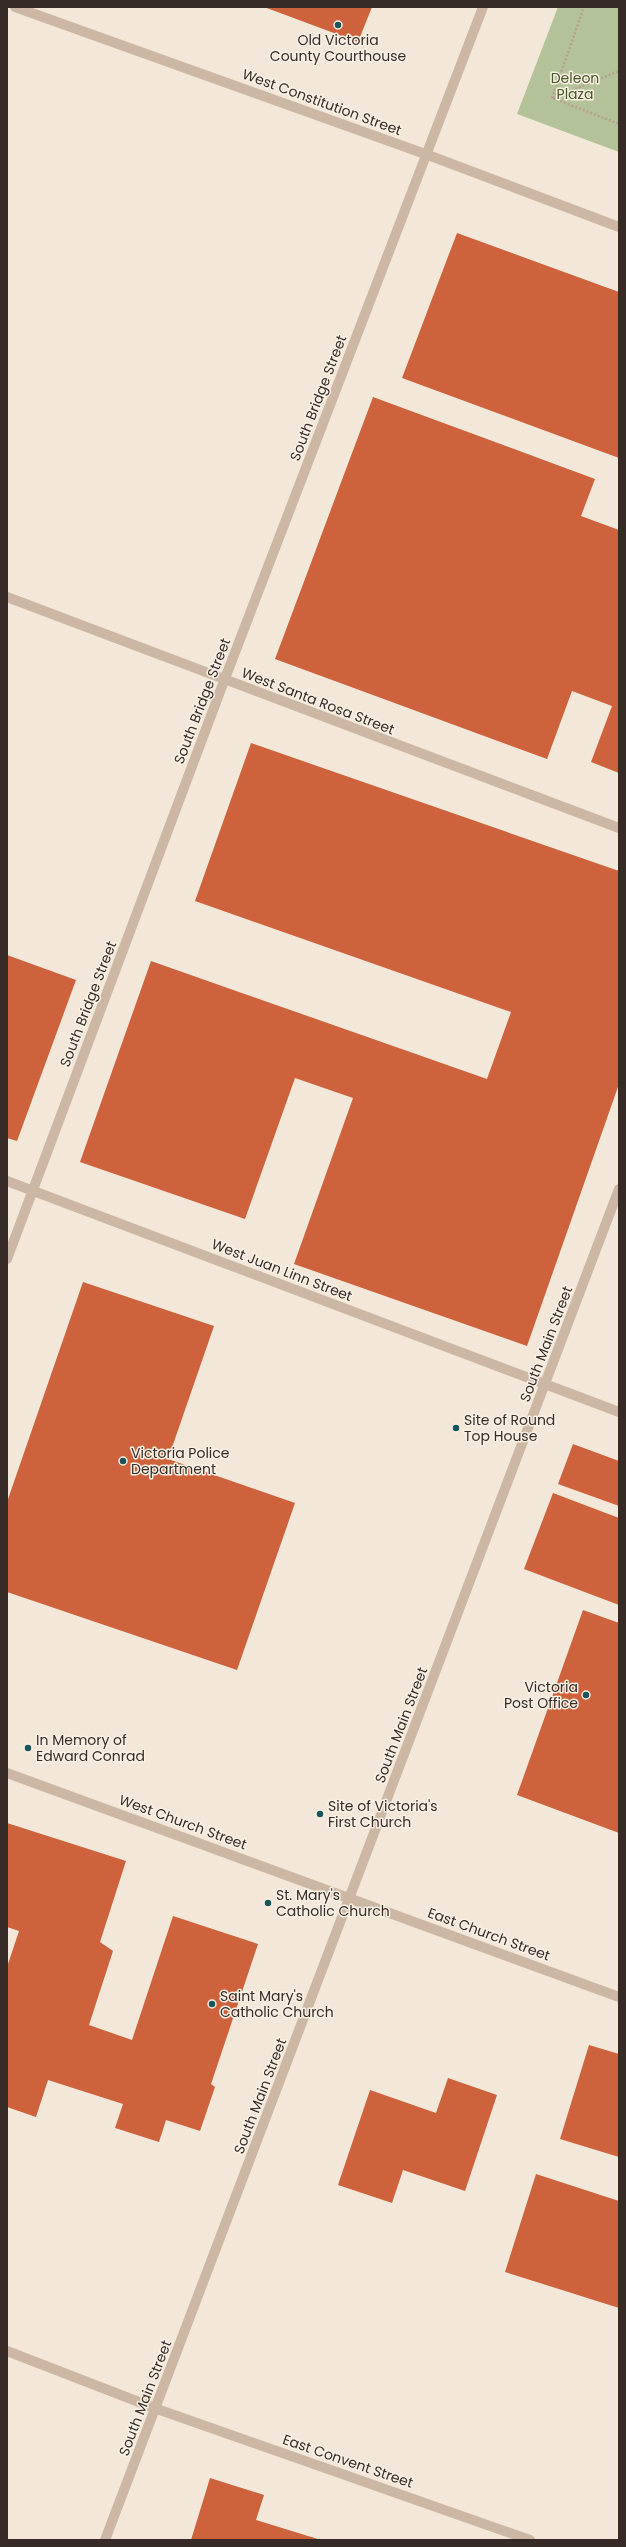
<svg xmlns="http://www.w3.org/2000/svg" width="626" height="2547" font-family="Poppins,sans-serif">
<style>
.green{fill:#b3c298}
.building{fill:#cd623c}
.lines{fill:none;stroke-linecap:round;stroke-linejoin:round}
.path{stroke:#b7a08e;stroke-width:2.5;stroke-dasharray:2 2;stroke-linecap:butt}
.street{stroke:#cbb7a4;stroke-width:10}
.poi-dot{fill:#19555a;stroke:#faf1e5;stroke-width:1.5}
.labels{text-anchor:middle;stroke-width:3;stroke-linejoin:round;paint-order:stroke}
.poi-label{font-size:14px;fill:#362b26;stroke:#faf1e5;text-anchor:start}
.park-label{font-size:14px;fill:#445628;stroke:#faf1e5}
.street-label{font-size:14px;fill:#362b26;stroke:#faf1e5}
</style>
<rect width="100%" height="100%" fill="#f3e7d9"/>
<path class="green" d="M 558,7 L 619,7 L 619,152 L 517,114 Z"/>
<path class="building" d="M 264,7 L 372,7 L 358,42 Z
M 457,233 L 619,292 L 619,458 L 402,378 Z
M 373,397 L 595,479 L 581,516 L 619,530 L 619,773 L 591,762 L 612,706 L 572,691 L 547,759 L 275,659 Z
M 251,743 L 619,871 L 619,1084 L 527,1346 L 294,1264 L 353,1098 L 295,1078 L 245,1219 L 80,1162 L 151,961 L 487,1079 L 511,1012 L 195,901 Z
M 7,955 L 76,980 L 17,1141 L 7,1138 Z
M 83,1282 L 214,1326 L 168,1459 L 295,1503 L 237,1670 L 7,1592 L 7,1502 Z
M 573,1444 L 619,1461 L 619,1506 L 558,1484 Z
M 553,1493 L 619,1518 L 619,1605 L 524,1569 Z
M 583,1610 L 619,1623 L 619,1833 L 517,1795 Z
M 7,1823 L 126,1861 L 100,1942 L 113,1951 L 89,2025 L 132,2040 L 173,1916 L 258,1944 L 211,2084 L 215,2087 L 200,2131 L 166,2120 L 159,2142 L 115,2128 L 123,2104 L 48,2080 L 36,2117 L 7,2107 L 7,1967 L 19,1931 L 7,1927 Z
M 589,2045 L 619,2054 L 619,2157 L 560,2139 Z
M 448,2078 L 497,2095 L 465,2191 L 403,2170 L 392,2203 L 338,2185 L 370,2090 L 436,2113 Z
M 536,2174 L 619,2201 L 619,2308 L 505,2272 Z
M 210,2478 L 264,2495 L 256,2520 L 321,2540 L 191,2540 Z"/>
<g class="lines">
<path class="path" d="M 552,98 L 584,7
M 553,98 L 619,71
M 553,98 L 619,124"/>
<path class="street" d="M 15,7 L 428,155 L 619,227
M 7,597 L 619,828
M 7,1181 L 619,1412
M 7,1259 L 224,681 L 483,7
M 7,1773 L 619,1997
M 7,2351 L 157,2409 L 530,2540
M 105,2540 L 619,1189"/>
</g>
<g class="poi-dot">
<circle cx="338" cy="25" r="4"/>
<circle cx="456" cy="1428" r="4"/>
<circle cx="123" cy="1461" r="4"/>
<circle cx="586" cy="1695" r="4"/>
<circle cx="28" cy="1748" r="4"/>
<circle cx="320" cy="1814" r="4"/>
<circle cx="268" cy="1903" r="4"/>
<circle cx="212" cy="2004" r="4"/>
</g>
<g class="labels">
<g class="poi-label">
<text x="338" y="45" text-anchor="middle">Old Victoria<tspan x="338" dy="16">County Courthouse</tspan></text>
<text x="464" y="1425">Site of Round<tspan x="464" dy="16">Top House</tspan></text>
<text x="131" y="1458">Victoria Police<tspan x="131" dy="16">Department</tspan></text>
<text x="578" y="1692" text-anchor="end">Victoria<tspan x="578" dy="16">Post Office</tspan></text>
<text x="36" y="1745">In Memory of<tspan x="36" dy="16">Edward Conrad</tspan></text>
<text x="328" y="1811">Site of Victoria's<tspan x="328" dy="16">First Church</tspan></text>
<text x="276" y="1900">St. Mary's<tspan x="276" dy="16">Catholic Church</tspan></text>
<text x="220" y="2001">Saint Mary's<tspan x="220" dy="16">Catholic Church</tspan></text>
</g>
<g class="park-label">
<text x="575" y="83">Deleon<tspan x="575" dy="16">Plaza</tspan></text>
</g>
<g class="street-label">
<text transform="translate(322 102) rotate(20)" y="5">West Constitution Street</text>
<text transform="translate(318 398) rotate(-69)" y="5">South Bridge Street</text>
<text transform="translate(202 701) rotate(-69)" y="5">South Bridge Street</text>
<text transform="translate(318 701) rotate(21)" y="5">West Santa Rosa Street</text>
<text transform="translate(88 1004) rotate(-69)" y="5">South Bridge Street</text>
<text transform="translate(282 1270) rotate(21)" y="5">West Juan Linn Street</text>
<text transform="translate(546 1344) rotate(-69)" y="5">South Main Street</text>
<text transform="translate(401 1725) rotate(-69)" y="5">South Main Street</text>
<text transform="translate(183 1822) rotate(20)" y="5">West Church Street</text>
<text transform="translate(489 1934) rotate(20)" y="5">East Church Street</text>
<text transform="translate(260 2096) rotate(-69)" y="5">South Main Street</text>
<text transform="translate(145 2398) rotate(-69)" y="5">South Main Street</text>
<text transform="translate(348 2461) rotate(19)" y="5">East Convent Street</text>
</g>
</g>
<rect width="626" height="2547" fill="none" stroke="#362b26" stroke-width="16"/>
</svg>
